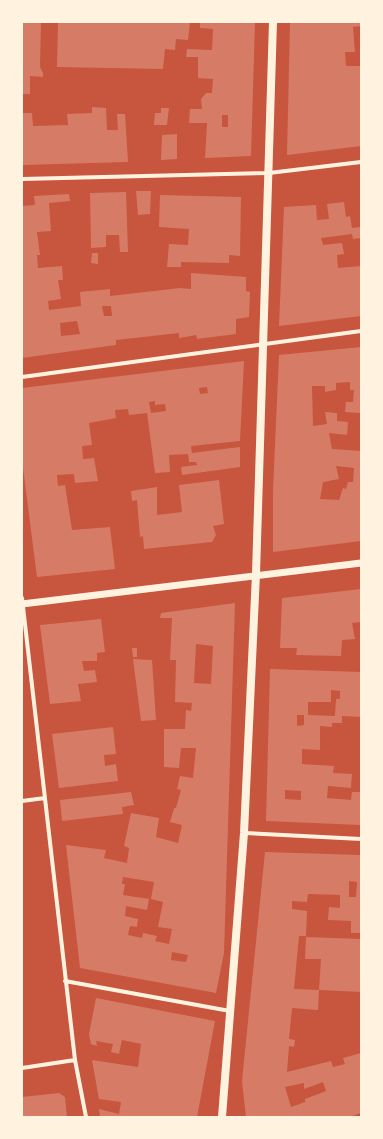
<svg xmlns="http://www.w3.org/2000/svg" width="383" height="1139" font-family="'Asap Condensed',sans-serif">
<style>
.building{fill:#d67c66;fill-rule:evenodd}
.lines{fill:none;stroke-linecap:round;stroke-linejoin:round}
.minor{stroke:#fff3e0;stroke-width:4}
.tertiary{stroke:#fff3e0;stroke-width:7}
.secondary{stroke:#fff3e0;stroke-width:8}
</style>
<rect width="100%" height="100%" fill="#c8553d"/>
<path class="building" d="M 22,22 L 41,22 L 40,67 L 43,73 L 43,77 L 30,76 L 30,94 L 22,94 Z
M 58,22 L 190,22 L 188,40 L 176,39 L 175,50 L 165,49 L 163,69 L 57,67 Z
M 200,22 L 255,22 L 251,156 L 205,158 L 207,123 L 189,123 L 190,109 L 202,109 L 201,99 L 206,93 L 212,93 L 213,79 L 198,78 L 198,57 L 186,57 L 187,49 L 212,50 L 213,29 L 200,28 ZM 222,115 L 228,115 L 228,127 L 222,127 Z
M 290,22 L 361,22 L 361,26 L 353,27 L 355,52 L 345,52 L 346,66 L 361,66 L 361,146 L 287,155 Z
M 92,107 L 106,108 L 107,130 L 118,130 L 117,114 L 125,114 L 128,162 L 22,165 L 22,113 L 32,113 L 33,126 L 68,125 L 67,114 L 92,113 Z
M 161,108 L 169,108 L 167,125 L 154,125 L 155,113 L 161,113 Z
M 177,134 L 177,159 L 161,160 L 162,135 Z
M 136,191 L 151,191 L 150,214 L 138,215 Z
M 126,192 L 128,252 L 120,252 L 119,235 L 106,235 L 106,247 L 91,248 L 90,193 Z
M 69,194 L 70,201 L 49,203 L 51,231 L 37,232 L 40,255 L 37,255 L 38,268 L 62,266 L 63,280 L 58,280 L 61,299 L 48,301 L 49,310 L 81,306 L 80,292 L 110,289 L 110,296 L 180,288 L 191,289 L 191,273 L 246,277 L 246,291 L 250,292 L 249,317 L 236,319 L 236,334 L 197,339 L 196,335 L 179,338 L 179,333 L 116,340 L 116,345 L 22,358 L 22,206 L 35,205 L 34,196 ZM 102,306 L 111,306 L 112,316 L 104,316 ZM 77,321 L 80,334 L 61,336 L 60,323 Z
M 160,195 L 241,197 L 240,256 L 229,255 L 229,263 L 181,262 L 181,267 L 167,267 L 169,244 L 188,245 L 189,229 L 159,227 Z
M 344,202 L 346,217 L 350,216 L 352,228 L 361,227 L 361,238 L 353,239 L 352,234 L 321,238 L 323,245 L 342,243 L 344,254 L 337,255 L 338,268 L 361,266 L 361,316 L 279,326 L 284,207 L 316,205 L 317,220 L 329,219 L 327,204 Z
M 92,253 L 98,253 L 98,264 L 91,263 Z
M 361,347 L 360,413 L 345,412 L 346,402 L 353,402 L 354,390 L 350,390 L 350,382 L 336,383 L 336,390 L 325,392 L 325,386 L 312,386 L 313,426 L 327,424 L 325,412 L 337,413 L 337,421 L 348,422 L 347,435 L 329,433 L 332,449 L 361,451 L 361,541 L 273,552 L 273,490 L 279,355 ZM 336,466 L 354,468 L 353,482 L 348,482 L 346,489 L 343,488 L 339,500 L 320,499 L 323,482 L 339,479 Z
M 244,361 L 240,441 L 191,446 L 192,453 L 240,447 L 240,467 L 182,475 L 181,467 L 197,465 L 196,462 L 189,462 L 188,454 L 169,455 L 170,472 L 155,473 L 147,413 L 129,415 L 128,409 L 115,410 L 116,418 L 89,423 L 92,445 L 82,446 L 83,459 L 94,458 L 98,481 L 75,483 L 74,474 L 57,475 L 58,486 L 65,485 L 72,530 L 110,527 L 115,569 L 37,577 L 22,460 L 22,388 ZM 207,387 L 208,393 L 200,394 L 199,388 ZM 155,401 L 155,405 L 165,404 L 166,411 L 151,413 L 149,402 Z
M 219,480 L 224,524 L 213,526 L 216,535 L 212,542 L 144,549 L 143,536 L 140,537 L 137,500 L 132,501 L 131,491 L 157,487 L 157,515 L 182,512 L 179,485 Z
M 361,589 L 361,622 L 352,623 L 355,639 L 342,640 L 341,656 L 296,655 L 297,648 L 280,648 L 282,598 Z
M 235,603 L 224,953 L 216,993 L 80,968 L 66,845 L 106,850 L 104,858 L 127,863 L 129,848 L 124,846 L 131,813 L 159,818 L 156,837 L 178,843 L 182,825 L 170,822 L 174,808 L 176,808 L 181,790 L 177,789 L 180,776 L 193,778 L 196,748 L 181,748 L 179,768 L 164,767 L 164,729 L 185,729 L 186,710 L 191,711 L 192,703 L 175,702 L 176,660 L 170,660 L 172,618 L 160,618 L 161,613 ZM 196,644 L 213,646 L 211,684 L 194,683 ZM 123,877 L 154,882 L 151,899 L 163,902 L 158,927 L 172,929 L 169,944 L 155,941 L 157,936 L 143,933 L 142,938 L 128,935 L 130,926 L 137,927 L 138,919 L 125,916 L 126,906 L 147,910 L 149,899 L 123,895 L 125,884 L 122,884 ZM 172,952 L 188,955 L 186,962 L 171,960 Z
M 101,619 L 105,652 L 97,653 L 97,661 L 82,661 L 84,671 L 95,670 L 97,682 L 78,684 L 81,701 L 50,704 L 40,625 Z
M 132,648 L 137,648 L 137,657 L 133,657 Z
M 133,659 L 152,660 L 156,720 L 141,721 Z
M 270,669 L 361,672 L 361,717 L 342,716 L 342,723 L 332,723 L 332,727 L 320,726 L 320,750 L 302,749 L 302,764 L 334,766 L 333,773 L 352,774 L 351,788 L 328,786 L 327,798 L 351,800 L 352,792 L 361,792 L 361,825 L 266,821 ZM 331,690 L 340,691 L 340,699 L 336,699 L 335,716 L 308,715 L 308,702 L 331,702 ZM 297,715 L 304,715 L 304,725 L 297,726 ZM 285,790 L 301,791 L 301,800 L 285,799 Z
M 113,727 L 116,754 L 104,755 L 105,766 L 116,764 L 118,781 L 59,788 L 52,734 Z
M 131,792 L 134,805 L 122,807 L 123,814 L 62,821 L 60,800 Z
M 265,852 L 361,855 L 361,933 L 351,933 L 351,921 L 328,920 L 329,907 L 340,908 L 340,895 L 308,894 L 307,902 L 292,901 L 292,909 L 307,911 L 306,936 L 299,936 L 294,989 L 319,990 L 318,1010 L 292,1008 L 289,1039 L 295,1040 L 294,1047 L 289,1046 L 287,1072 L 331,1061 L 333,1067 L 345,1064 L 343,1058 L 361,1053 L 361,1113 L 349,1117 L 246,1117 L 242,1081 ZM 349,881 L 357,882 L 356,897 L 349,897 ZM 323,1082 L 326,1091 L 305,1099 L 305,1102 L 291,1107 L 285,1087 L 304,1083 L 304,1089 Z
M 306,937 L 361,939 L 361,992 L 319,990 L 321,959 L 305,959 Z
M 96,998 L 215,1021 L 197,1117 L 100,1117 L 99,1109 L 119,1114 L 121,1102 L 99,1099 L 92,1060 L 138,1067 L 141,1044 L 122,1040 L 119,1054 L 111,1052 L 113,1044 L 96,1041 L 97,1046 L 91,1044 L 89,1034 Z
M 59,1093 L 65,1097 L 67,1117 L 22,1117 L 22,1097 Z"/>
<g class="lines">
<path class="minor" d="M 22,179 L 269,173 L 361,162
M 22,377 L 361,331
M 22,598 L 75,1060 L 86,1117
M 22,801 L 45,798
M 244,833 L 361,839
M 65,981 L 230,1011
M 22,1068 L 75,1060"/>
<path class="tertiary" d="M 22,604 L 361,563"/>
<path class="secondary" d="M 222,1117 L 244,833 L 256,574 L 273,22"/>
</g>
<rect width="383" height="1139" fill="none" stroke="#fff3e0" stroke-width="46"/>
</svg>
